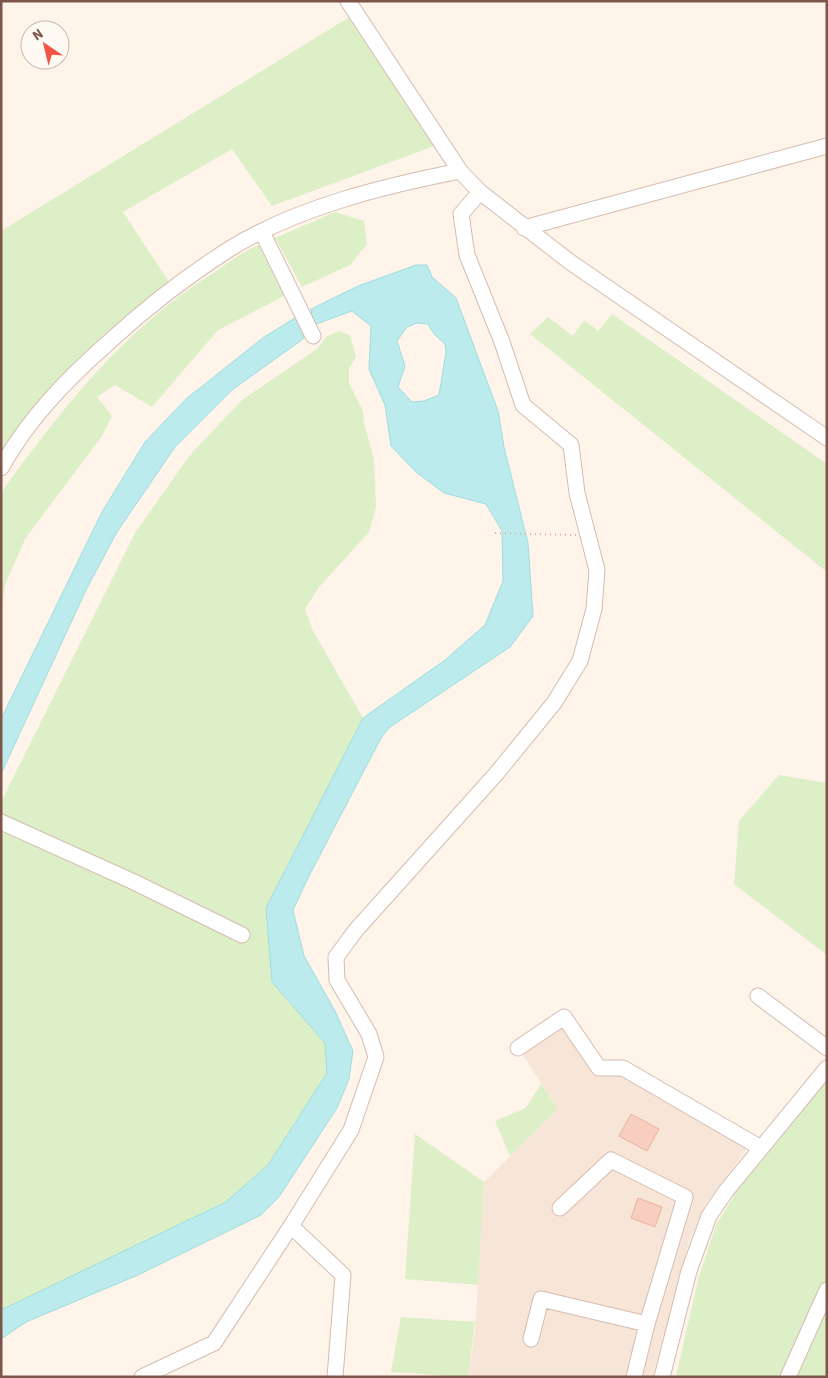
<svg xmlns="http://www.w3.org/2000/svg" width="828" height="1378" font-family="'Source Sans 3',sans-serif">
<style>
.residential{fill:#f7e5d8}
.green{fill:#dcefc6}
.water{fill:#bbebec;stroke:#a0dddf;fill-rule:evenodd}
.building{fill:#f7cebf;stroke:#ecb19d}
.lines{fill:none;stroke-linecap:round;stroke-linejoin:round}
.minor-casing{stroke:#d5bcb0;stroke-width:17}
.path{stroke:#ddb0a0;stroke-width:2;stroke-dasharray:1 4;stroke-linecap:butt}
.minor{stroke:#fff;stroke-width:15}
</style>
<rect width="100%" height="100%" fill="#fef4ea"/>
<path class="residential" d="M 563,1024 L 599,1077 L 611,1071 L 622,1074 L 748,1147 L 705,1205 L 689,1242 L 653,1377 L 468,1377 L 475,1332 L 484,1182 L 558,1109 L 521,1052 Z"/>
<path class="green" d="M 356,13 L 437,145 L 272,206 L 232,149 L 123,212 L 173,288 L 80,367 L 1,468 L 1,231 Z
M 335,212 L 364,221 L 367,244 L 350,265 L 302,287 L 275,238 Z
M 259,245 L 284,296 L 218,330 L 152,407 L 115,385 L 97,397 L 112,416 L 102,436 L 25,539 L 5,585 L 1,616 L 1,494 L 5,487 C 66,404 122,332 210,275 C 226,265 241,252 259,245 Z
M 612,314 L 827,464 L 827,572 L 530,334 L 548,317 L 573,336 L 584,320 L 598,331 Z
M 339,331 L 350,335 L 356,357 L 349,369 L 349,383 L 363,411 L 364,423 L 374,459 L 376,507 L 369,532 L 319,587 L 305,609 L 313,631 L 363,718 L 266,908 L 272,982 L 325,1043 L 327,1073 L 268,1165 L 226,1203 L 1,1310 L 1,802 L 135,533 L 190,455 L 242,400 L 317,349 L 326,337 Z
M 779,775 L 827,783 L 827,955 L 734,884 L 739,821 Z
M 827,1079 L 827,1377 L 676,1377 L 698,1280 L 716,1225 L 739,1188 Z
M 541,1084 L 558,1109 L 510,1156 L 495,1121 L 526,1108 Z
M 415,1134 L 484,1182 L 478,1285 L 405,1279 Z
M 401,1317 L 475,1322 L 468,1377 L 391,1372 Z"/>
<path class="water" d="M 416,265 L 427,265 L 432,277 L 456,298 L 498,411 L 504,447 L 528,543 L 533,616 L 510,647 L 390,727 L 381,738 L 308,878 L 293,910 L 304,956 L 335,1011 L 353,1051 L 349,1079 L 337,1108 L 279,1197 L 261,1215 L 138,1275 L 26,1322 L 1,1339 L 1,1310 L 226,1202 L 268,1165 L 327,1073 L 325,1043 L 272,982 L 266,908 L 363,718 L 445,660 L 485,625 L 503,581 L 502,531 L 486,504 L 444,493 L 416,472 L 391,446 L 385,405 L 369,369 L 371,326 L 352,311 L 305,328 L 303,339 L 232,390 L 175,447 L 117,532 L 87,588 L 1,774 L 1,719 L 102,512 L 145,442 L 186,399 L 264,337 L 295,318 L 302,323 L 312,316 L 311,309 L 358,286 ZM 417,323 L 428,324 L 434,334 L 445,344 L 446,352 L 439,395 L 424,401 L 412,402 L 398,387 L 405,366 L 397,341 L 407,327 Z"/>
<path class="building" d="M 631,1114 L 659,1129 L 647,1151 L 619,1136 Z
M 638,1198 L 662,1207 L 655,1227 L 631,1218 Z"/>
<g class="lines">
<defs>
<path id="minor" d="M 348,1 L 460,171 L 480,192 L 570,262 L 827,438
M 524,228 L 827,146
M 262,232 L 313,336
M 1,468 C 28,419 67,379 109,342 C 147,307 187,276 231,248 C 298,207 384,186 460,171
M 1,822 L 134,882 L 242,935
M 758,996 L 827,1048
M 518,1048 L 564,1017 L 599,1068 L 623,1068 L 761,1148
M 560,1208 L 611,1160 L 685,1197 L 647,1324 L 634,1377
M 291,1226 L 343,1275 L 335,1377
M 531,1339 L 541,1299 L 647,1324
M 142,1377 L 214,1343 L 291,1226 L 351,1130 L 376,1057 L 369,1034 L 337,980 L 336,957 L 356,930 L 496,774 L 554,703 L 580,661 L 594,609 L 597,570 L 577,493 L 571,445 L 523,405 L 502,342 L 467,255 L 461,214 L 480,192
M 662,1377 L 689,1271 L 709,1216 L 726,1191 L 827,1068
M 788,1377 L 827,1290"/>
</defs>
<use href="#minor" class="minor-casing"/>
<path class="path" d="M 495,533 L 576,535"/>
<use href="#minor" class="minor"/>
</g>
<rect width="828" height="1378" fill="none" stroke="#7e5549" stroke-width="5"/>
<g transform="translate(45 45) rotate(325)"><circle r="24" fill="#fff9f3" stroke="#cbb7af"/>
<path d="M0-4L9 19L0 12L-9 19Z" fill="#f45544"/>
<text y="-8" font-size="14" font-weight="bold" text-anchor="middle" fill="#7e5549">N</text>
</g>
</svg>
